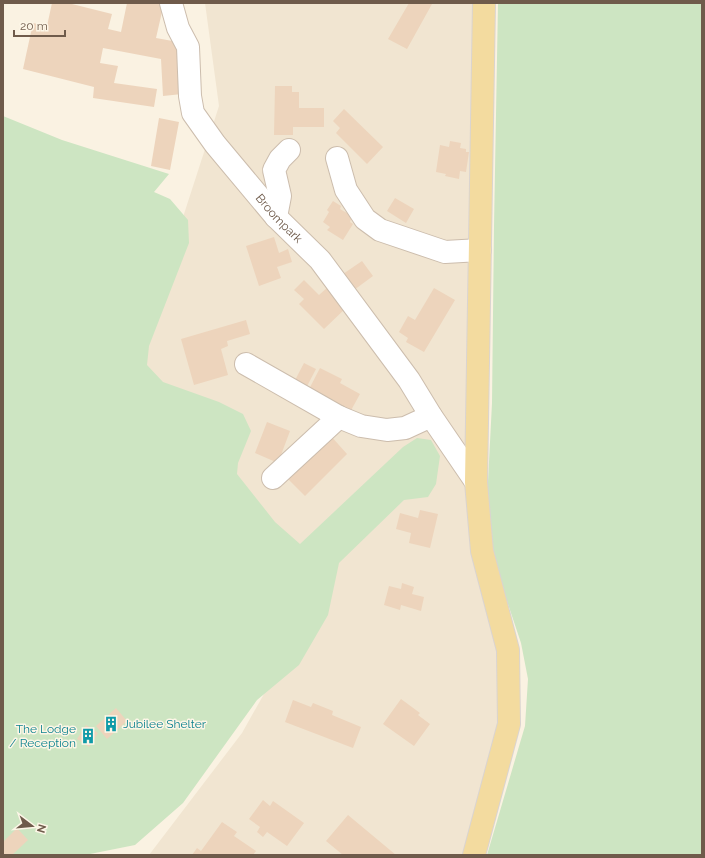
<svg xmlns="http://www.w3.org/2000/svg" width="705" height="858" font-family="Raleway,sans-serif">
<style>
.residential{fill:#f1e5d1}
.green{fill:#cde5c2}
.building{fill:#edd4bc}
.lines{fill:none;stroke-linecap:round;stroke-linejoin:round}
.minor-casing{stroke:#ccbdad;stroke-width:24}
.major-casing{stroke:#dad4d0;stroke-width:24}
.minor{stroke:#fff;stroke-width:22}
.major{stroke:#f3db9f;stroke-width:22}
.labels{text-anchor:middle;stroke-width:3;stroke-linejoin:round;paint-order:stroke}
.street-label{font-size:12px;fill:#6f5b4b;stroke:#fdf6e7}
.culture-label{font-size:12px;fill:#0d838f;stroke:#fdf6e7;text-anchor:start}
</style>
<rect width="100%" height="100%" fill="#faf2e2"/>
<path class="residential" d="M 205,3 L 483,3 L 474,487 L 509,724 L 474,855 L 149,855 L 242,733 L 301,628 L 125,396 L 219,106 Z"/>
<path class="green" d="M 498,3 L 702,3 L 702,855 L 487,855 L 525,726 L 528,679 L 521,643 L 494,562 L 487,501 L 492,403 L 494,226 Z
M 3,116 L 62,140 L 169,174 L 154,192 L 170,199 L 188,220 L 189,243 L 149,346 L 147,365 L 163,382 L 219,402 L 243,414 L 251,431 L 238,463 L 237,474 L 275,522 L 300,544 L 403,447 L 417,438 L 431,440 L 440,456 L 436,484 L 428,497 L 404,500 L 339,563 L 328,615 L 299,665 L 257,700 L 183,803 L 135,845 L 85,855 L 3,855 Z"/>
<path class="building" d="M 52,3 L 68,3 L 112,14 L 108,29 L 121,32 L 127,3 L 164,3 L 156,38 L 178,42 L 182,94 L 163,96 L 161,59 L 103,48 L 100,63 L 118,66 L 114,83 L 157,89 L 154,107 L 93,98 L 94,87 L 23,69 L 33,23 L 47,26 Z
M 409,3 L 430,3 L 432,4 L 407,49 L 388,39 Z
M 275,86 L 292,86 L 292,92 L 299,92 L 299,108 L 324,108 L 324,127 L 293,127 L 293,135 L 274,135 Z
M 344,109 L 383,147 L 367,164 L 336,133 L 340,128 L 333,121 Z
M 159,118 L 179,122 L 170,170 L 151,166 Z
M 450,141 L 461,143 L 460,148 L 466,149 L 466,152 L 469,152 L 466,172 L 460,171 L 459,179 L 445,176 L 446,174 L 436,172 L 440,145 L 449,147 Z
M 395,198 L 414,209 L 406,223 L 387,211 Z
M 333,201 L 341,206 L 340,209 L 352,216 L 350,222 L 353,224 L 343,240 L 327,230 L 330,227 L 323,222 L 329,212 L 327,210 Z
M 274,237 L 279,253 L 288,249 L 292,262 L 277,267 L 281,278 L 259,286 L 246,246 Z
M 362,261 L 373,276 L 354,290 L 343,274 Z
M 304,280 L 319,295 L 328,287 L 347,307 L 324,329 L 299,304 L 304,299 L 294,290 Z
M 434,288 L 455,300 L 424,352 L 406,342 L 408,338 L 399,332 L 408,316 L 415,320 Z
M 246,320 L 250,334 L 227,341 L 228,346 L 221,349 L 228,375 L 194,385 L 181,339 Z
M 304,363 L 316,369 L 304,392 L 292,386 Z
M 320,368 L 342,379 L 340,383 L 360,394 L 349,414 L 307,393 Z
M 267,422 L 290,431 L 278,463 L 255,453 Z
M 330,435 L 347,454 L 305,496 L 287,478 Z
M 420,510 L 438,514 L 430,548 L 409,543 L 411,533 L 396,529 L 400,513 L 418,518 Z
M 402,583 L 414,587 L 412,594 L 424,597 L 421,611 L 401,605 L 400,610 L 384,605 L 389,586 L 401,589 Z
M 401,699 L 420,713 L 418,715 L 430,724 L 414,746 L 383,724 Z
M 293,700 L 311,707 L 313,703 L 333,711 L 332,715 L 361,727 L 353,748 L 285,722 Z
M 116,708 L 127,721 L 107,739 L 96,726 Z
M 86,725 L 98,733 L 89,747 L 77,739 Z
M 263,800 L 270,806 L 273,801 L 304,823 L 287,846 L 267,832 L 263,837 L 257,832 L 260,827 L 249,819 Z
M 348,815 L 396,855 L 350,855 L 349,854 L 348,855 L 343,855 L 326,841 Z
M 222,822 L 237,832 L 234,836 L 256,851 L 253,855 L 192,855 L 197,848 L 201,851 Z
M 17,828 L 28,840 L 12,855 L 3,855 L 3,842 Z"/>
<g class="lines">
<defs>
<g id="minor">
<path id="s1" d="M 171,3 L 178,28 L 188,47 L 190,96 L 193,113 L 215,144 L 276,217 L 320,260 L 409,380 L 431,416 L 476,482"/>
<path d="M 337,158 L 346,190 L 365,219 L 380,230 L 445,252 L 480,250"/>
<path d="M 276,217 L 280,196 L 274,170 L 280,159 L 289,150"/>
<path d="M 246,364 L 339,417 L 361,426 L 387,430 L 405,428 L 431,416"/>
<path d="M 273,478 L 339,417"/>
</g>
<path id="major" d="M 474,855 L 509,724 L 508,650 L 482,551 L 476,482 L 484,3"/>
</defs>
<use href="#minor" class="minor-casing"/>
<use href="#major" class="major-casing"/>
<use href="#minor" class="minor"/>
<use href="#major" class="major"/>
</g>
<defs>
<symbol id="building-bare" viewBox="-9 -9 18 18"><path d="M-4-6H4V6H1V3H-1V6H-4ZM-2.5-4.3h1.7v1.8h-1.7ZM.8-4.3h1.7v1.8H.8ZM-2.5-1h1.7V.8h-1.7ZM.8-1h1.7V.8H.8Z" fill="#0f9aa8" stroke="#fdf6e7" stroke-width="2.5" paint-order="stroke"/></symbol>
</defs>
<g fill-rule="evenodd">
<use href="#building-bare" x="100" y="713" width="22" height="22"/>
<use href="#building-bare" x="77" y="725" width="22" height="22"/>
</g>
<g class="labels">
<g class="street-label">
<text dy="4" stroke="none"><textPath href="#s1" startOffset="250">Broompark</textPath></text>
</g>
<g class="culture-label">
<text x="123" y="728">Jubilee Shelter</text>
<text x="76" y="733" text-anchor="end">The Lodge<tspan x="76" dy="14">/ Reception</tspan></text>
</g>
</g>
<rect width="705" height="858" fill="none" stroke="#6f5b4b" stroke-width="8"/>
<g transform="translate(32 826) rotate(106)" stroke="#fdf6e7" stroke-width="3" paint-order="stroke">
<path d="M0-3L7 15L0 10L-7 15Z" fill="#6f5b4b"/>
<text y="-6" font-size="11" font-weight="bold" text-anchor="middle" fill="#6f5b4b">N</text>
</g>
<path d="M14 30v6h51v-6" fill="none" stroke="#6f5b4b" stroke-width="2"/>
<text x="20" y="30" font-size="12" fill="#6f5b4b" stroke="#fdf6e7" stroke-width="3" paint-order="stroke">20 m</text>
</svg>
